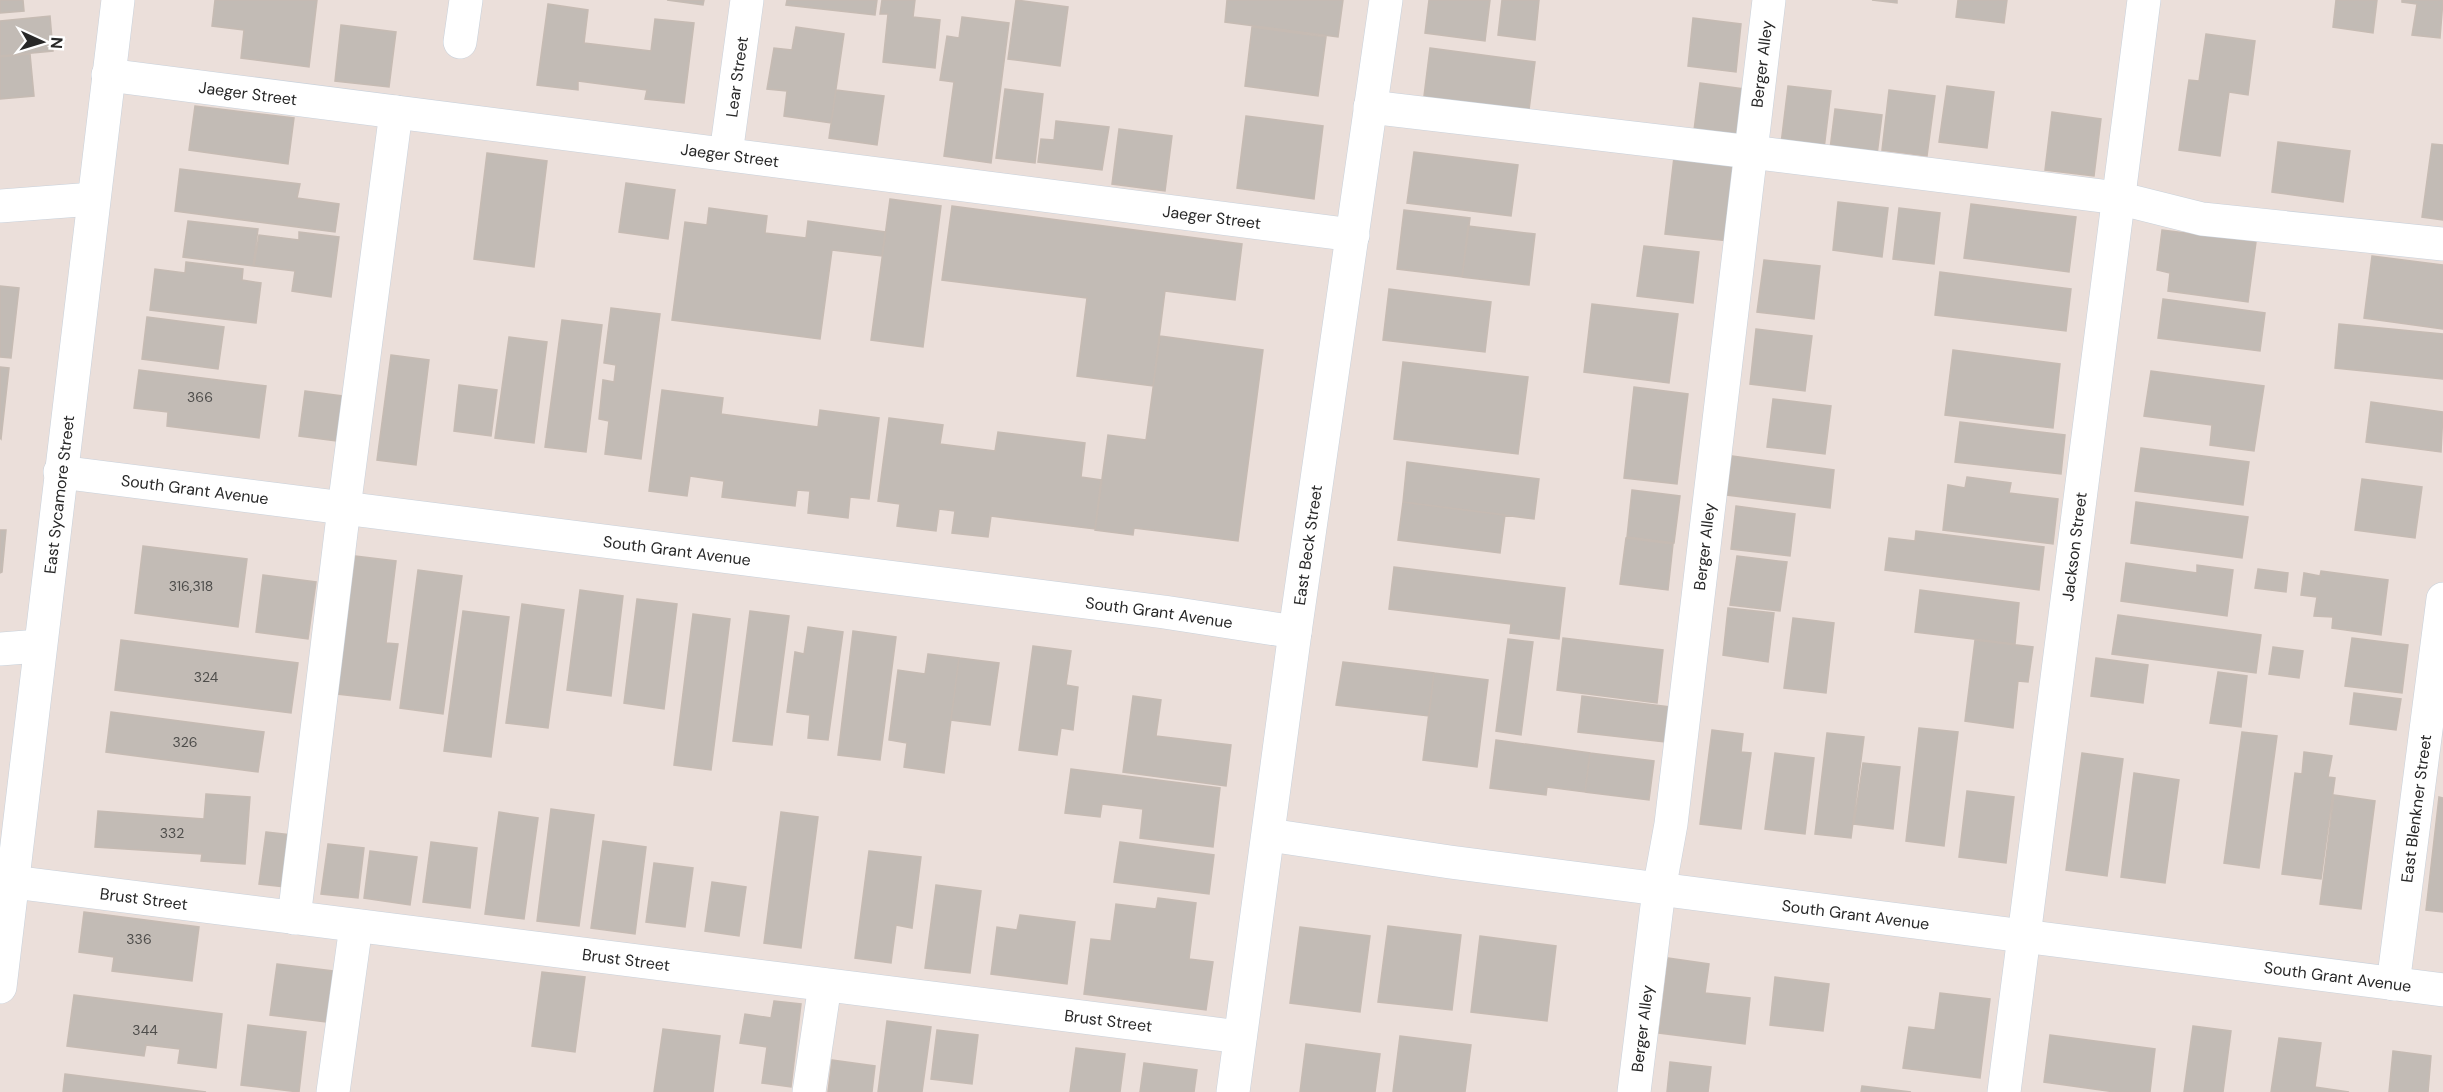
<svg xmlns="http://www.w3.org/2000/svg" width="2443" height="1092" font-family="'DM Sans',sans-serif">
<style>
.building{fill:#c2bbb5;stroke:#c6bbb3;stroke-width:1.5}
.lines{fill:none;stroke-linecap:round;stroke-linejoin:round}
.minor-casing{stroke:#c8d1db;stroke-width:34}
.minor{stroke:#fff;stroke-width:33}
.labels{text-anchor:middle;stroke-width:6;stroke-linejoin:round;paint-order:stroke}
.number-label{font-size:14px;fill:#4e4d4b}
.street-label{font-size:16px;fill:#282828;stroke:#fff}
</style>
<rect width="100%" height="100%" fill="#ebdfda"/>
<path class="building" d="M 0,0 L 23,0 L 24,11 L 0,13 Z
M 215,0 L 317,0 L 309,67 L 241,58 L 244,30 L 212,26 Z
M 667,0 L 704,0 L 703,5 Z
M 787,0 L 877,0 L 875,15 L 786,5 Z
M 882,0 L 915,0 L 913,17 L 940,20 L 935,68 L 883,62 L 888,14 L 880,14 Z
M 1016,0 L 1068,7 L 1060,66 L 1008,59 Z
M 1227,0 L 1343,0 L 1338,37 L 1225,22 Z
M 1429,0 L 1490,0 L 1485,41 L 1425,33 Z
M 1502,0 L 1539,0 L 1535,40 L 1498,35 Z
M 1872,0 L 1897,0 L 1897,3 Z
M 1958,0 L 2007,0 L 2004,23 L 1956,17 Z
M 2336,0 L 2377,0 L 2373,33 L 2333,27 Z
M 2402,0 L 2443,0 L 2440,38 L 2412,35 L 2417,4 L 2402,2 Z
M 548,4 L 588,10 L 584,43 L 651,51 L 655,19 L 694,23 L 684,103 L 645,99 L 647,90 L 578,81 L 578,90 L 537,85 Z
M 50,16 L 53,51 L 0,56 L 0,21 Z
M 962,17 L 1009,23 L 991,163 L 944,156 L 954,82 L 940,80 L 947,36 L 959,38 Z
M 1693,18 L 1741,24 L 1736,72 L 1688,66 Z
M 341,25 L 396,32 L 389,87 L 335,81 Z
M 796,27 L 844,34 L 831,123 L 784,116 L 787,91 L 767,89 L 774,48 L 792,50 Z
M 1252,27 L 1326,37 L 1318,96 L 1245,86 Z
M 2206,34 L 2255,41 L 2248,95 L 2229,92 L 2220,156 L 2179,150 L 2189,80 L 2199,81 Z
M 1430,48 L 1535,62 L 1528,118 L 1423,104 Z
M 30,54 L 34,96 L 0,99 L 0,57 Z
M 1700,83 L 1744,89 L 1737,143 L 1693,138 Z
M 1788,86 L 1831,91 L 1824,149 L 1781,144 Z
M 1947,86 L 1994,92 L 1987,148 L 1939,142 Z
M 1005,89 L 1043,94 L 1035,163 L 996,158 Z
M 836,90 L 884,96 L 877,145 L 829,138 Z
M 1889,90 L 1935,96 L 1927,156 L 1882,150 Z
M 195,106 L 294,118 L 288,164 L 189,150 Z
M 1835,109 L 1882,115 L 1877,155 L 1830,149 Z
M 2052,112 L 2101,119 L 2094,176 L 2045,170 Z
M 1246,116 L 1323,126 L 1314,199 L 1237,188 Z
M 1056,121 L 1109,127 L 1102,170 L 1038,162 L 1041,139 L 1054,140 Z
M 1119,129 L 1172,136 L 1165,191 L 1112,184 Z
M 2278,142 L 2350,151 L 2343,202 L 2272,192 Z
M 2432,144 L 2443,145 L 2443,220 L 2422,217 Z
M 1414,152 L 1518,165 L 1511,216 L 1407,203 Z
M 487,153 L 547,161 L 534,267 L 474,259 Z
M 1674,157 L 1738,165 L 1729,241 L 1665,234 Z
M 180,169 L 300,184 L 297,198 L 339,204 L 335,232 L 175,211 Z
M 626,183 L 675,190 L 668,239 L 619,232 Z
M 890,199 L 941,206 L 923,347 L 871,340 Z
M 1838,202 L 1888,208 L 1882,257 L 1833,250 Z
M 1971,204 L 2076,217 L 2069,272 L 1964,258 Z
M 952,206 L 1242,244 L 1235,300 L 1165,291 L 1153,386 L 1077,376 L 1087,298 L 942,280 Z
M 709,208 L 767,216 L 765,233 L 806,238 L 808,221 L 885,232 L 882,256 L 832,250 L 820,339 L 672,320 L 685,222 L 707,225 Z
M 1899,208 L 1940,213 L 1934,264 L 1893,259 Z
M 1404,210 L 1470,218 L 1462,277 L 1397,269 Z
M 188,221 L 258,229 L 253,266 L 183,257 Z
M 1468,226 L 1535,234 L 1529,285 L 1462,277 Z
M 2162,230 L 2256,242 L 2248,302 L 2168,291 L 2170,273 L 2157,270 Z
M 299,232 L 339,237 L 331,297 L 292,291 L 295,271 L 254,266 L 259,235 L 299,240 Z
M 1644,246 L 1699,252 L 1693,303 L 1637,296 Z
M 2372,256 L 2443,265 L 2443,329 L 2364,318 Z
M 1764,260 L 1820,266 L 1814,319 L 1757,312 Z
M 186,262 L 243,269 L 242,280 L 261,283 L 256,323 L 150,310 L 155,269 L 185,273 Z
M 1940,272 L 2071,289 L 2066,331 L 1935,315 Z
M 0,286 L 19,288 L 11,358 L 0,357 Z
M 1389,289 L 1491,302 L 1485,352 L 1383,340 Z
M 2163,299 L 2265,313 L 2260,351 L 2158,338 Z
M 1592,304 L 1678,314 L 1669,383 L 1584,372 Z
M 611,308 L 660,314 L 641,459 L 605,454 L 609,421 L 599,419 L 603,380 L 614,382 L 616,365 L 604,363 Z
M 147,317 L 224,327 L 218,369 L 142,359 Z
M 562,320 L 602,325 L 586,452 L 545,447 Z
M 2339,324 L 2443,334 L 2443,379 L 2335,368 Z
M 1756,329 L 1812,336 L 1805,391 L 1750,384 Z
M 1160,336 L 1263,350 L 1238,541 L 1134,528 L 1133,535 L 1095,530 L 1108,435 L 1146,440 Z
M 509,337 L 547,342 L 534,443 L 495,438 Z
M 1953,350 L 2060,364 L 2053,428 L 1945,415 Z
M 391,355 L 429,360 L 416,465 L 377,460 Z
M 1403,362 L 1528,377 L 1518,454 L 1394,439 Z
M 0,367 L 9,368 L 1,439 L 0,438 Z
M 139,370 L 266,386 L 259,438 L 167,426 L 168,412 L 134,408 Z
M 2151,371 L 2264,386 L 2254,451 L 2210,445 L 2212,425 L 2144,416 Z
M 459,385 L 497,390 L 491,436 L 454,431 Z
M 1634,387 L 1688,394 L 1677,484 L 1624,478 Z
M 662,390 L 723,398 L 721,414 L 818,427 L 820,410 L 879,418 L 869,499 L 850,497 L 848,518 L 808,513 L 810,491 L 797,490 L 795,506 L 722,497 L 724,481 L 690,476 L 687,496 L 649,491 Z
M 305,391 L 350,397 L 344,442 L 299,436 Z
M 1773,399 L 1831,406 L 1825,454 L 1767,447 Z
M 2371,402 L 2443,412 L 2441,452 L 2366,442 Z
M 889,418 L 943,425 L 940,444 L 995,451 L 998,432 L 1085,443 L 1081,477 L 1101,480 L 1095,529 L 991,516 L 988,537 L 952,533 L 955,511 L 939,509 L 936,531 L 897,526 L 900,504 L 878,501 Z
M 1960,422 L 2065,435 L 2061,474 L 1955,462 Z
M 2141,448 L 2249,462 L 2243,505 L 2135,491 Z
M 1732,456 L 1834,470 L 1830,508 L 1727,495 Z
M 1407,462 L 1539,479 L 1534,519 L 1403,502 Z
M 1967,477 L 2011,483 L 2009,493 L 2058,499 L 2053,544 L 1943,530 L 1948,485 L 1965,488 Z
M 2362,479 L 2422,487 L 2415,538 L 2355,530 Z
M 1632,490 L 1680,496 L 1674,543 L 1627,537 Z
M 1403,502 L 1505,515 L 1500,553 L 1398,540 Z
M 2136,502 L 2248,517 L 2242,558 L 2131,543 Z
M 1736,506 L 1795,514 L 1790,556 L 1731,549 Z
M 0,530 L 6,530 L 2,572 L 0,573 Z
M 1916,531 L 2044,547 L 2039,590 L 1885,570 L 1889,538 L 1915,541 Z
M 1626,538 L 1673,544 L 1668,590 L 1620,584 Z
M 143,546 L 247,559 L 238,627 L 135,613 Z
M 355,556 L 396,561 L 386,643 L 398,644 L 390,700 L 337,694 Z
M 1737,556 L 1787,562 L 1780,611 L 1730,605 Z
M 2126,563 L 2197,573 L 2197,565 L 2233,570 L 2227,616 L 2121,601 Z
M 1394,567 L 1565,588 L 1559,639 L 1510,633 L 1511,624 L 1389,609 Z
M 2258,569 L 2288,573 L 2286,592 L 2255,588 Z
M 418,570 L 462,576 L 443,714 L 400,708 Z
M 2321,571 L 2388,580 L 2381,635 L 2332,628 L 2333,617 L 2314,616 L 2317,597 L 2301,595 L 2304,573 L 2320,576 Z
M 263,575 L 316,582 L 308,639 L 256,632 Z
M 580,590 L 623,596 L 611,696 L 567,690 Z
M 1920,590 L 2019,603 L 2015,644 L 1915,632 Z
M 637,599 L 677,604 L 664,709 L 624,703 Z
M 522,604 L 564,610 L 548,728 L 506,723 Z
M 1728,608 L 1774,613 L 1768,662 L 1723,655 Z
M 463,611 L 509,617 L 491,757 L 444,751 Z
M 750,611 L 789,616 L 772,745 L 733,741 Z
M 693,614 L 730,619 L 711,770 L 674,765 Z
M 2118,615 L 2261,635 L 2256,673 L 2112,654 Z
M 1793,618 L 1834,623 L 1826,693 L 1784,688 Z
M 808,627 L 843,632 L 828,740 L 808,738 L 810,715 L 787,712 L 795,652 L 804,654 Z
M 853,631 L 896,637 L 880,760 L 838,755 Z
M 1563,638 L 1663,650 L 1657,703 L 1557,690 Z
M 2352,638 L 2408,645 L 2402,693 L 2345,686 Z
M 1508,639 L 1533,642 L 1521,735 L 1496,731 Z
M 121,640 L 298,663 L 291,713 L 115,690 Z
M 1975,640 L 2033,647 L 2028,682 L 2018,681 L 2013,728 L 1965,721 Z
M 1033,646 L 1071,651 L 1066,685 L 1078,687 L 1073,730 L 1061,728 L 1057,755 L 1019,750 Z
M 2273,647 L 2303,651 L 2299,678 L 2269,674 Z
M 928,654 L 959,658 L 944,773 L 904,767 L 907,743 L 889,740 L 898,670 L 925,674 Z
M 959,658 L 999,663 L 990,725 L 951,720 Z
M 2096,658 L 2148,665 L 2143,703 L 2091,696 Z
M 1343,662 L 1434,673 L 1429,716 L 1336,705 Z
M 2218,672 L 2247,676 L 2241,727 L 2210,723 Z
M 1434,673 L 1488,680 L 1477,767 L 1423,760 Z
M 2354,693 L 2401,699 L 2396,730 L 2350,724 Z
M 1133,696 L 1161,700 L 1156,736 L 1231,745 L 1226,786 L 1123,772 Z
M 1582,696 L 1670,707 L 1665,742 L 1578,732 Z
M 111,712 L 264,732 L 258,772 L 106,752 Z
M 1919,728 L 1958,732 L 1944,846 L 1906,841 Z
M 1712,730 L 1743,734 L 1741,752 L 1751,753 L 1741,829 L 1700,824 Z
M 2242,732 L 2277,736 L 2259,868 L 2224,863 Z
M 1827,733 L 1864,737 L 1851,838 L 1815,834 Z
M 1496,740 L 1590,753 L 1585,792 L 1547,787 L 1546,795 L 1490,788 Z
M 2304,752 L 2332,756 L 2328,777 L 2335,778 L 2321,879 L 2282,874 L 2295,773 L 2302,774 Z
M 1590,753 L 1654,761 L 1649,800 L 1585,792 Z
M 1775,753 L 1814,758 L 1805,834 L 1765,829 Z
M 2082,753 L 2123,759 L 2107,876 L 2066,870 Z
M 1863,763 L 1900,767 L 1893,829 L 1854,824 Z
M 1071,769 L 1220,788 L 1213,847 L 1140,838 L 1143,809 L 1102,804 L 1100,817 L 1065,813 Z
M 2134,773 L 2179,780 L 2165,883 L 2121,877 Z
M 1967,791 L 2014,797 L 2006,863 L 1959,857 Z
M 206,794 L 250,797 L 245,864 L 201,861 L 202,854 L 95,847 L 98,811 L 204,819 Z
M 2334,795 L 2375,801 L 2361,909 L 2320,904 Z
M 2439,797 L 2443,798 L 2443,912 L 2426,910 Z
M 551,809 L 594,815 L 579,926 L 537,921 Z
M 499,812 L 538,818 L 524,919 L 485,914 Z
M 781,812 L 818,817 L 801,948 L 764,943 Z
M 266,832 L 292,835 L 285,887 L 259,884 Z
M 603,841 L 646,847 L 635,934 L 591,928 Z
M 431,842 L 477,848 L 470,908 L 423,902 Z
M 1120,842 L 1214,855 L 1209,894 L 1114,882 Z
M 328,844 L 364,848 L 358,898 L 321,894 Z
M 370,851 L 417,857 L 410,905 L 364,898 Z
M 869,851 L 921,857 L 912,928 L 896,925 L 891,963 L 855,958 Z
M 654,863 L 693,868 L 685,927 L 646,922 Z
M 712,882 L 746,887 L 739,936 L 705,931 Z
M 936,885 L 981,891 L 970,973 L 925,968 Z
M 1158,898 L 1196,903 L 1189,959 L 1213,962 L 1206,1010 L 1084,994 L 1091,939 L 1111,941 L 1116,904 L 1156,909 Z
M 84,912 L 199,927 L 192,981 L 112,971 L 114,957 L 79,952 Z
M 1020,915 L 1075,922 L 1067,984 L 991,974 L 997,927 L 1017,930 Z
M 1388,926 L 1461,935 L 1452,1010 L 1378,1002 Z
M 1300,927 L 1370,936 L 1360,1012 L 1290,1003 Z
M 1480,936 L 1556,946 L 1547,1021 L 1471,1012 Z
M 1668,958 L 1709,964 L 1705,993 L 1750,998 L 1745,1044 L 1659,1033 Z
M 277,964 L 333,971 L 326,1022 L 270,1015 Z
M 542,972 L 585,977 L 575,1052 L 532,1046 Z
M 1775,977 L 1829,984 L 1823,1031 L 1770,1025 Z
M 1940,993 L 1990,999 L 1980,1078 L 1903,1068 L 1909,1027 L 1935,1030 Z
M 74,995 L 222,1014 L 216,1068 L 178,1063 L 180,1049 L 146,1045 L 144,1056 L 67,1046 Z
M 774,1001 L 801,1004 L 791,1087 L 762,1083 L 767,1047 L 740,1043 L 745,1014 L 771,1018 Z
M 887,1021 L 931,1027 L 922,1092 L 878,1092 Z
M 248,1025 L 306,1032 L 299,1092 L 241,1085 Z
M 2193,1026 L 2231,1031 L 2223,1092 L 2184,1092 Z
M 663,1029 L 720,1036 L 713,1092 L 654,1092 Z
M 937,1030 L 978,1035 L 972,1084 L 931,1079 Z
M 2050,1035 L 2155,1049 L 2150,1092 L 2115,1092 L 2044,1082 Z
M 1400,1036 L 1471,1045 L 1465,1092 L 1393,1092 Z
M 2279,1038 L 2321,1043 L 2315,1087 L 2349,1092 L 2271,1092 Z
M 1306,1044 L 1380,1054 L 1375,1092 L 1300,1092 Z
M 1076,1048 L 1125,1054 L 1120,1092 L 1070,1092 Z
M 2393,1051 L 2431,1056 L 2428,1092 L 2389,1092 Z
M 832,1060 L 875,1066 L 872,1092 L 828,1092 Z
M 1670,1062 L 1711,1067 L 1708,1092 L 1667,1092 Z
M 1144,1063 L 1197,1070 L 1194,1092 L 1140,1092 Z
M 65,1074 L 206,1092 L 63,1092 Z
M 1862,1086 L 1911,1092 L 1861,1092 Z"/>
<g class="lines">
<defs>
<g id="minor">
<path d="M 460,42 L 466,0"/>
<path id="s1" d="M 108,75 L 1353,235"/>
<path d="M 1370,107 L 1751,152 L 2118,198 L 2202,219 L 2443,244"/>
<path id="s2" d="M 726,154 L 747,0"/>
<path d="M 0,206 L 93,199"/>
<path id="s3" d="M 60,472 L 1164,612 L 1295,632"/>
<path d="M 0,649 L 39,646"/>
<path id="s4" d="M 1269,835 L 1450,862 L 2443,990"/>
<path id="s5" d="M 13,882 L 1240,1037"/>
<path d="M 294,918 L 344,508 L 396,112"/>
<path id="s6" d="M 2393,984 L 2443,599"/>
<path id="s7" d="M 0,987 L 118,0"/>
<path d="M 333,1092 L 356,926"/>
<path d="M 809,1092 L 825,985"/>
<path id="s8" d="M 1233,1092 L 1295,632 L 1386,0"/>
<path id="s9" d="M 1634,1092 L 1659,890 L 1671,824 L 1769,0"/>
<path id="s10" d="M 2004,1092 L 2144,0"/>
</g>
</defs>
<use href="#minor" class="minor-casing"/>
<use href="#minor" class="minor"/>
</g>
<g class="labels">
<g class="number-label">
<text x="200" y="402">366</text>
<text x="191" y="591">316,318</text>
<text x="206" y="682">324</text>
<text x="185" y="747">326</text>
<text x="172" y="838">332</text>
<text x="139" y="944">336</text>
<text x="145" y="1035">344</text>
</g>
<g class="street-label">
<text dy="6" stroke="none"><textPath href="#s9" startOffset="1036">Berger Alley</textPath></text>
<text dy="6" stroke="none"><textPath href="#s2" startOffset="78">Lear Street</textPath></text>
<text dy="6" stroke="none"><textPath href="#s1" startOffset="141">Jaeger Street</textPath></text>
<text dy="6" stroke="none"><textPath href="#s1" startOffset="627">Jaeger Street</textPath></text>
<text dy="6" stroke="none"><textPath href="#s1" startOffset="1113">Jaeger Street</textPath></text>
<text dy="6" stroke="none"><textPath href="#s3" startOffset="136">South Grant Avenue</textPath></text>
<text dy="6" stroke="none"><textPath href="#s7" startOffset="496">East Sycamore Street</textPath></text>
<text dy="6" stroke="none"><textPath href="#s8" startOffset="552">East Beck Street</textPath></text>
<text dy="6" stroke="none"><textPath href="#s9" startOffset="550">Berger Alley</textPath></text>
<text dy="6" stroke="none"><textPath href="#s10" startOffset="550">Jackson Street</textPath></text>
<text dy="6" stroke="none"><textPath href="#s3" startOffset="622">South Grant Avenue</textPath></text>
<text dy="6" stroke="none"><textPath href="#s3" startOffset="1108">South Grant Avenue</textPath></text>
<text dy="6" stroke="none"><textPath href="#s6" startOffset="177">East Blenkner Street</textPath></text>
<text dy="6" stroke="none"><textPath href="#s5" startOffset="132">Brust Street</textPath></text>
<text dy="6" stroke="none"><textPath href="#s4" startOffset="592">South Grant Avenue</textPath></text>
<text dy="6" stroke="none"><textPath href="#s5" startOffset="618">Brust Street</textPath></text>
<text dy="6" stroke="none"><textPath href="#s4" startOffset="1078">South Grant Avenue</textPath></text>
<text dy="6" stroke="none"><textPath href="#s5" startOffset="1104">Brust Street</textPath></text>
<text dy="6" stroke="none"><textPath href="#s9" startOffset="64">Berger Alley</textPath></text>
</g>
</g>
<g transform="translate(42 42) rotate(94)" stroke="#ffffff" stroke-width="4.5" paint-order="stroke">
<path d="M0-4.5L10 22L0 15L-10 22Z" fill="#282828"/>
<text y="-9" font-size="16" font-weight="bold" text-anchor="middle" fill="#282828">N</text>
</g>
</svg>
